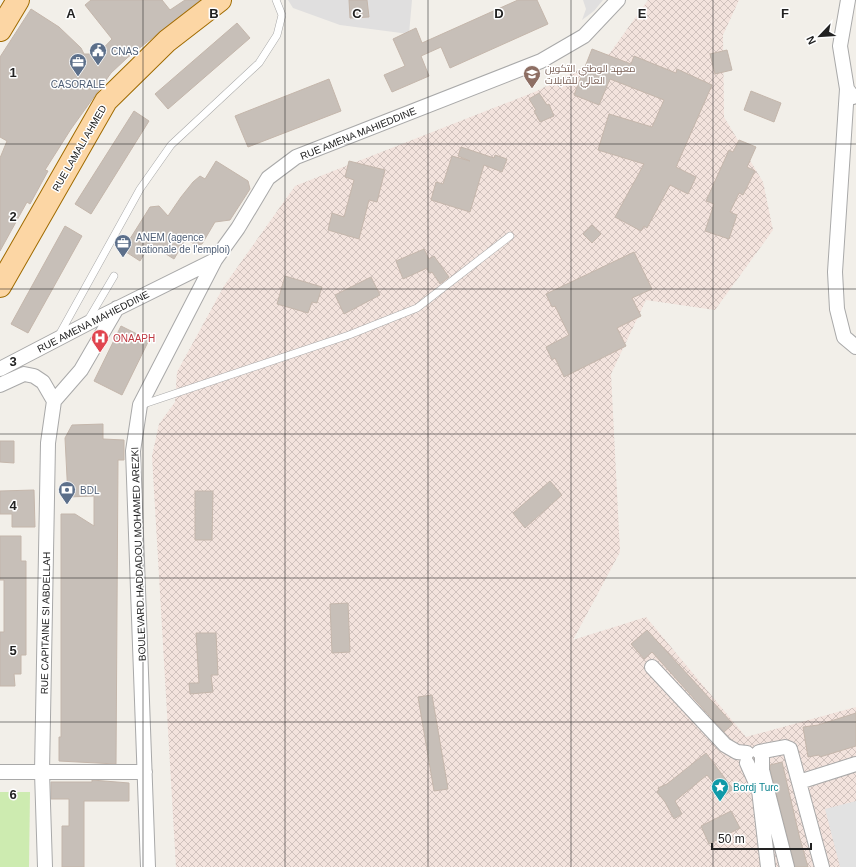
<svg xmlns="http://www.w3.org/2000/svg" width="856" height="867" font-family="Helvetica,Cairo,sans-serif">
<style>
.residential{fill:#e0dfdf}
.military{fill:url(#military-cross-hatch)}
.garden{fill:#cdebb0}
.parking{fill:#e2e2e2}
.building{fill:#c7bfb8;stroke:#c4b6ab}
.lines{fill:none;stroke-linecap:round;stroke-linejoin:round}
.service-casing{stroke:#a9a9a9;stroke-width:8}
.minor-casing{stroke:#a9a9a9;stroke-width:16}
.primary-casing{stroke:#a06b00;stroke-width:24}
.service{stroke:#fff;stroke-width:7}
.minor{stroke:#fff;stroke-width:14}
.primary{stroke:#fcd6a4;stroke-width:22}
.grid{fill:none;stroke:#222;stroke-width:1;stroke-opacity:0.55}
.labels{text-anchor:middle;stroke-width:3;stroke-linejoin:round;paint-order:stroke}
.service-label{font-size:10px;fill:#4e5e75;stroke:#fff;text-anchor:start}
.education-label{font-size:10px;fill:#785e54;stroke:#fff;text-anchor:start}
.street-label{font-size:10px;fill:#222;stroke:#fff}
.health-label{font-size:10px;fill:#be3a42;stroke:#fff;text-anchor:start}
.culture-label{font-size:10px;fill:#0d838f;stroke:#fff;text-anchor:start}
.grid-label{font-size:13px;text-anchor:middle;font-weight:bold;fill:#222;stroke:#fff;stroke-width:3;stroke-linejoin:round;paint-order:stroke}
</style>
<defs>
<pattern id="military-cross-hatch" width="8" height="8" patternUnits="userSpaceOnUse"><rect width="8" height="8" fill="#f3e3dd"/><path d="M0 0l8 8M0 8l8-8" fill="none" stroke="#d0c2bd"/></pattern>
</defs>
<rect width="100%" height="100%" fill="#f2efe9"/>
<path class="residential" d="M 288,0 L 412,0 L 409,34 L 340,25 L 293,8 Z
M 583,0 L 603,0 L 594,11 L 582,20 L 586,9 Z"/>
<path class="military" d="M 648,0 L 739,0 L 723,35 L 724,117 L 763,182 L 773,230 L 715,310 L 646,300 L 611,374 L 620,552 L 573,640 L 646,617 L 746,737 L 856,707 L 856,867 L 176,867 L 152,456 L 159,424 L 175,402 L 177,372 L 224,286 L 295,186 L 537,91 L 610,53 Z"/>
<path class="garden" d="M 0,792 L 30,792 L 29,867 L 0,867 Z"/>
<path class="parking" d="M 856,801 L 856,867 L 840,867 L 825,809 Z"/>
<path class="building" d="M 91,0 L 162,0 L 170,10 L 185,0 L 200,0 L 127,58 L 111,73 L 71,129 L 45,170 L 48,171 L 30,204 L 27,202 L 0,251 L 0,158 L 7,141 L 0,137 L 0,57 L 31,9 L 59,27 L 81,48 L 84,54 L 98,54 L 112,39 L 85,5 Z
M 349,0 L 367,0 L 369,17 L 350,18 Z
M 518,0 L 537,0 L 548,24 L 450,68 L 441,47 L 421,56 L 429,76 L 392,92 L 384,75 L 405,66 L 393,39 L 416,28 L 422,43 Z
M 237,23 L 250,38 L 168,109 L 155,94 Z
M 592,49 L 631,64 L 634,56 L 676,73 L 677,69 L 712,85 L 676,167 L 696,177 L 688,194 L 670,185 L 647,228 L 644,226 L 641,231 L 615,217 L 644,164 L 598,150 L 609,114 L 652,127 L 664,100 L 610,79 L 599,105 L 574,95 Z
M 727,50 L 732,70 L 715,74 L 710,54 Z
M 329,79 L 341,111 L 248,147 L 235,116 Z
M 751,91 L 781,103 L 774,122 L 744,110 Z
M 539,93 L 547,105 L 549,104 L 554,116 L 540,122 L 534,111 L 536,110 L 529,99 Z
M 134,111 L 149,121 L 91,214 L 75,204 Z
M 739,140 L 756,147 L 747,167 L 755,171 L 743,195 L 739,193 L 730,212 L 737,215 L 729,239 L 705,231 L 714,204 L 706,201 L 729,150 L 733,152 Z
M 461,147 L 494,158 L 495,155 L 507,159 L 502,172 L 484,165 L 470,212 L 431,200 L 436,182 L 443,184 L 452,156 L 470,161 L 458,156 Z
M 216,161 L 248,181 L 250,189 L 230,220 L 215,222 L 202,244 L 196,245 L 186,239 L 174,259 L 150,244 L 140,261 L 123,250 L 150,207 L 159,206 L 168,216 L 181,197 L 193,182 L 200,176 L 205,179 Z
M 349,161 L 385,170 L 377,202 L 369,200 L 359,239 L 328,230 L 332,213 L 344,217 L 354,180 L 345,177 Z
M 592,225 L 601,234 L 592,243 L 583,234 Z
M 65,226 L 82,236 L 28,333 L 11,324 Z
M 424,249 L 429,259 L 434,256 L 449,277 L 440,284 L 432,272 L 429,273 L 427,268 L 403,279 L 396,261 Z
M 634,252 L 652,289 L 632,298 L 641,316 L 617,328 L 626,346 L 564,377 L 555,358 L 552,360 L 546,347 L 569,335 L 555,306 L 552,307 L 546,294 Z
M 285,276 L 322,287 L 317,303 L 312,302 L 308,313 L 277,304 Z
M 371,277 L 380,295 L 344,314 L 335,295 Z
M 121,326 L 149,340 L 122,395 L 94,381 Z
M 103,424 L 103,439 L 124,440 L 124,460 L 118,460 L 116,764 L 59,761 L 59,737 L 61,737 L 61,514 L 75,514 L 94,526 L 94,496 L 68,497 L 65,438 L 72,425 Z
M 0,441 L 14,441 L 14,463 L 0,462 Z
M 550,481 L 562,495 L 525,528 L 513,513 Z
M 34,490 L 35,527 L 12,527 L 12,514 L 0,514 L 0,491 Z
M 195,491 L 213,491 L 212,540 L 195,540 Z
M 0,536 L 21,536 L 21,561 L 26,561 L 26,655 L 21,655 L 21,674 L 14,674 L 15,686 L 0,686 L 0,632 L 4,632 L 4,580 L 0,580 Z
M 348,603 L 350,652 L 332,653 L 330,604 Z
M 647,630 L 733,724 L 724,732 L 652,652 L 644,659 L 631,644 Z
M 196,633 L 216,633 L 218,675 L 211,675 L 213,692 L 190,694 L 189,683 L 199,683 Z
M 432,695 L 448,789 L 434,791 L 418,697 Z
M 856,713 L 856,746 L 820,757 L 819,755 L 808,757 L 803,727 L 818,725 Z
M 706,753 L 733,789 L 724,796 L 707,775 L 675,801 L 682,814 L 674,819 L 665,802 L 657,792 L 659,790 L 658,788 L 667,784 Z
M 782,762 L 800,839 L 808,867 L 795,867 L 770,769 L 770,765 Z
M 92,780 L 129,783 L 129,801 L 84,801 L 84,867 L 62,867 L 62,826 L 69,826 L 69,799 L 51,799 L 51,782 L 92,782 Z
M 731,811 L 740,828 L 709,844 L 701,826 Z"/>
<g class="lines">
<defs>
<path id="service" d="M 88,320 L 114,276
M 58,337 L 140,189 L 171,145 L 259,63 L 277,35 L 282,15 L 276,0
M 141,405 L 349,335 L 417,308 L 510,236"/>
<path id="minor" d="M 848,0 L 840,46 L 847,89 L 853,97
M 847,89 L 835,272 L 837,309 L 844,337 L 856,347
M 0,369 L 94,320 L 215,260 L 238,228 L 268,178 L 296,157 L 541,61 L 584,36 L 618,0
M 0,385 L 24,374 L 34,376 L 43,382 L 54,401 L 48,443 L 42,772 L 45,867
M 54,401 L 81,370 L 117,308
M 652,667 L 725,745 L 737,752 L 747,753
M 759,752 L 785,747 L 790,749 L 822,867
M 762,758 L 762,770 L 787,867
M 747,763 L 759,790 L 768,867
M 0,772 L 145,772
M 799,782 L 856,764
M 148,867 L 133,451 L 140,405 L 215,260"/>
<path id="primary" d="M 0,30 L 18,0
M 0,286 L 106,101 L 167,41 L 220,0"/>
</defs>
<use href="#service" class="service-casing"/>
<use href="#minor" class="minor-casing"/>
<use href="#primary" class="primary-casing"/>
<use href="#service" class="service"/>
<use href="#minor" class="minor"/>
<use href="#primary" class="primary"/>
</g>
<path class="grid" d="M 143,0 L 143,867M 285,0 L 285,867M 428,0 L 428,867M 571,0 L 571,867M 713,0 L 713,867M 0,144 L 856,144M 0,289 L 856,289M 0,434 L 856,434M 0,578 L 856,578M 0,722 L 856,722"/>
<defs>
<symbol id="civic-pin" viewBox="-11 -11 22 30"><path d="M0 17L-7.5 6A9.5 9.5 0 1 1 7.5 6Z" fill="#5c6f8a" stroke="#fff"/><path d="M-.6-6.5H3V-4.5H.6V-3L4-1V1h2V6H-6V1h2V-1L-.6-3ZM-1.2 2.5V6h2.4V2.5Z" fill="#fff"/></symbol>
<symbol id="office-pin" viewBox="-11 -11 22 30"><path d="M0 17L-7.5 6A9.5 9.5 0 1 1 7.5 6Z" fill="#5c6f8a" stroke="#fff"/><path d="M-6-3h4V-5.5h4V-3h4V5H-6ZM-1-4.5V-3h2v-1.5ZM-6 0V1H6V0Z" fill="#fff"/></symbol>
<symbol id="school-pin" viewBox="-11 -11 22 30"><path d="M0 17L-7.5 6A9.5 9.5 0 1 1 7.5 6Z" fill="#8d6e63" stroke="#fff"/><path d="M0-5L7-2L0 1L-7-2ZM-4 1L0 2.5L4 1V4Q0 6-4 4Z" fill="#fff"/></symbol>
<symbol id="hospital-pin" viewBox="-11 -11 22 30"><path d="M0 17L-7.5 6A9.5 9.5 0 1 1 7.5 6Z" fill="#e0444e" stroke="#fff"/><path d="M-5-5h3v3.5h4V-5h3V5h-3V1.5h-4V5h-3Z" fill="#fff"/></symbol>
<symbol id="bank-pin" viewBox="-11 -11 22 30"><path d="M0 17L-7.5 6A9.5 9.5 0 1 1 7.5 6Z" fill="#5c6f8a" stroke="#fff"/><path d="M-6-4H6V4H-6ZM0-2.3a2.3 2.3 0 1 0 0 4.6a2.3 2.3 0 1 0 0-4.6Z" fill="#fff"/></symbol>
<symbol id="sight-pin" viewBox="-11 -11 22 30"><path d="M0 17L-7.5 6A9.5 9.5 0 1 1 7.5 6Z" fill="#0f9aa8" stroke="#fff"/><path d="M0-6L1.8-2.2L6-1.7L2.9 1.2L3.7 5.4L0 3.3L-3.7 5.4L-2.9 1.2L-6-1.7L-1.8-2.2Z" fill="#fff"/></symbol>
</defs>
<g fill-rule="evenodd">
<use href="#civic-pin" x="88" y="41" width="20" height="27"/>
<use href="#office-pin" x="68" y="52" width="20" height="27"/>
<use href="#school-pin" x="522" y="64" width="20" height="27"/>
<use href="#office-pin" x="113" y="233" width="20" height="27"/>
<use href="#hospital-pin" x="90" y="328" width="20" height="27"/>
<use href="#bank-pin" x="57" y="480" width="20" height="27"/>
<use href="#sight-pin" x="710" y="777" width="20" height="27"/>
</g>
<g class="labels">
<g class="service-label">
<text x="111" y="55">CNAS</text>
<text x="78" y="88" text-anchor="middle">CASORALE</text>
<text x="136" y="241">ANEM (agence<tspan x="136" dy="12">nationale de l'emploi)</tspan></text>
<text x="80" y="494">BDL</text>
</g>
<g class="education-label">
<text x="545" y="72">معهد الوطني التكوين<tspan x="545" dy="12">العالي للقابلات</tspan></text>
</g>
<g class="street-label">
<text transform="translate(358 133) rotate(-22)" y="4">RUE AMENA MAHIEDDINE</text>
<text transform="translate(79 148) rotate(-60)" y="4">RUE LAMALI AHMED</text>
<text transform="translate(93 321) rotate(-27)" y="4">RUE AMENA MAHIEDDINE</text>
<text transform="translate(138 554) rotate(-92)" y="4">BOULEVARD HADDADOU MOHAMED AREZKI</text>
<text transform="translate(45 623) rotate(-89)" y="4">RUE CAPITAINE SI ABDELLAH</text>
</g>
<g class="health-label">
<text x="113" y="342">ONAAPH</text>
</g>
<g class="culture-label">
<text x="733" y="791">Bordj Turc</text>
</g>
</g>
<g class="grid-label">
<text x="71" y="18">A</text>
<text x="214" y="18">B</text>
<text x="357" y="18">C</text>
<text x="499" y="18">D</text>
<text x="642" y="18">E</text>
<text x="785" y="18">F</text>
<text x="13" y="77">1</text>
<text x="13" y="221">2</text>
<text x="13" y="366">3</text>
<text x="13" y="510">4</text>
<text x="13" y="655">5</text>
<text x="13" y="799">6</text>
</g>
<g transform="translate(820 36) rotate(245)" stroke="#ffffff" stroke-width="3" paint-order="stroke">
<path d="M0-3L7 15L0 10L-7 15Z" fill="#222222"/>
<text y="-6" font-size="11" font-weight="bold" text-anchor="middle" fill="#222222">N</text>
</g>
<path d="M712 843v6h99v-6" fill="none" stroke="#222222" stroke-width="2"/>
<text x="718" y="843" font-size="12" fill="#222222" stroke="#ffffff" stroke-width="3" paint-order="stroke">50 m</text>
</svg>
